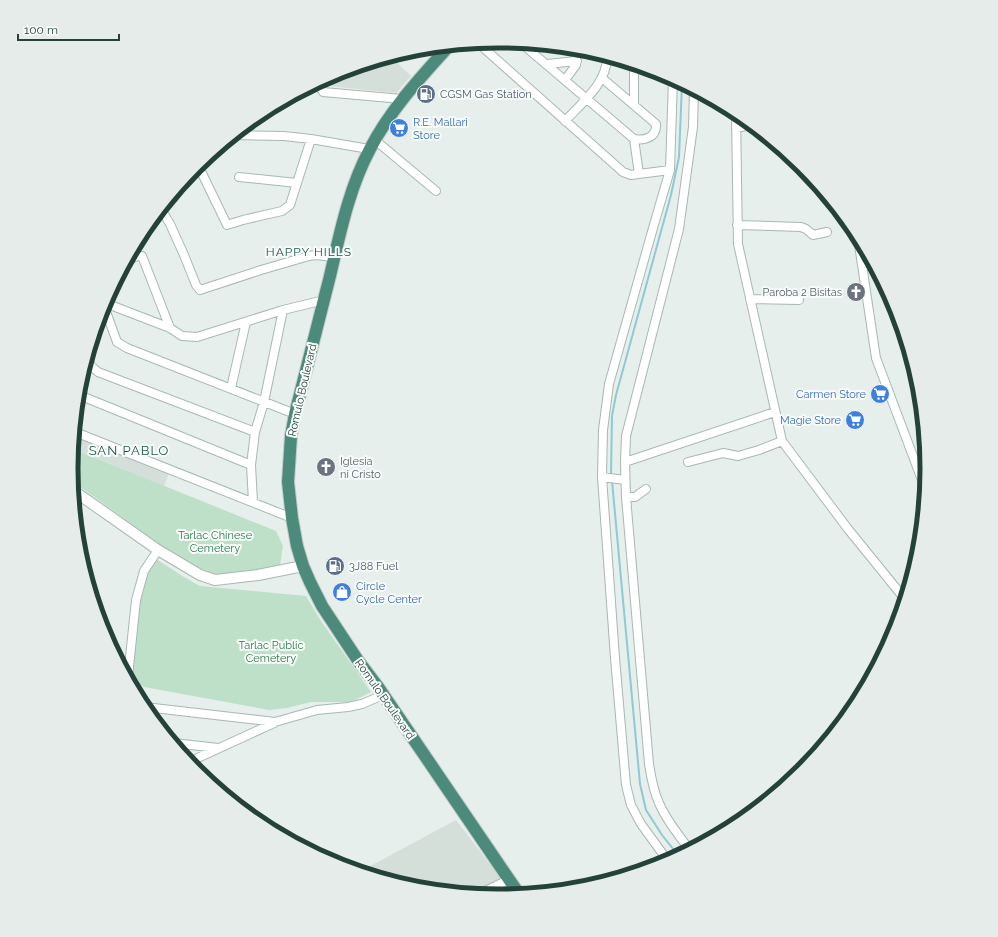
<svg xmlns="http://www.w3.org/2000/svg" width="998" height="937" font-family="Raleway,sans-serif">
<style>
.built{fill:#d4dfda}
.green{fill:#bfe0c8}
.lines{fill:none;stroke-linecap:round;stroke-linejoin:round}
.stream{stroke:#8ec9d4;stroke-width:2}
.minor-casing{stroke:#a8b8b2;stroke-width:10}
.tertiary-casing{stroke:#a8b8b2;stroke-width:12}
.trunk-casing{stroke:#c2cac8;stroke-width:14}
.minor{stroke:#fff;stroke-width:8}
.tertiary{stroke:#fff;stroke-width:10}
.trunk{stroke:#4c8a7c;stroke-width:12}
.labels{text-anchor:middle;stroke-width:4;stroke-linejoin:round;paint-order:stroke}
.service-label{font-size:11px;fill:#4e5e75;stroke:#f7fbf9;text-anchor:start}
.shop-label{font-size:11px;fill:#366cbe;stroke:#f7fbf9;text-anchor:start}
.worship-label{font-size:11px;fill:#5b616d;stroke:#f7fbf9;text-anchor:end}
.street-label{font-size:11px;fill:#24423a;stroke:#f7fbf9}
.park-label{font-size:11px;fill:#2d7a4b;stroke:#f7fbf9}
.neighbourhood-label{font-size:12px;letter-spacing:1px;fill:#1f5548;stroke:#f7fbf9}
.quarter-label{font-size:13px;letter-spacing:1px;fill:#1f5548;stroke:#f7fbf9}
.rim{fill:none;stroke:#24423a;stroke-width:5}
</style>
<rect width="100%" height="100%" fill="#e6efeb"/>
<path class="built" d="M 391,57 L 411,76 L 396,93 L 329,86 L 326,83 L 326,78 L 336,73 Z
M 76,435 L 170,471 L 164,486 L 74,449 Z
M 456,820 L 503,881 L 477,894 L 415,888 L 361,871 Z"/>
<path class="green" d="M 78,451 L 276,531 L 283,546 L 280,565 L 221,578 L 202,571 L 185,563 L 79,486 L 76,466 Z
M 153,557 L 184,577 L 200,586 L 306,596 L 321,621 L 371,692 L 351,702 L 311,702 L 287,708 L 269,710 L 144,687 L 129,678 L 144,569 Z"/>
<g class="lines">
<path class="stream" d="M 611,474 L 612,416 L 616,395 L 671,195 L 679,157 L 682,84
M 612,481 L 640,784 L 646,810 L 662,835 L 678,855"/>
<defs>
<path id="minor" d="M 478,43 L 623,172 L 631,175 L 670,170
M 521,43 L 634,139 C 645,141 657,137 656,124 L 602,78
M 547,64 L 577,61
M 634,65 L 634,105
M 565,80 L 576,65 L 576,49
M 320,82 L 320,87 L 323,92 L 402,99
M 736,113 L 738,244 L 782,441 L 848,529 L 904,598
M 565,121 C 582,103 607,83 607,57
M 736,128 L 751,125
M 235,135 L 284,136 L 311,139 L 369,149
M 634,139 L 639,174
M 375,140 L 436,191
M 198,165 L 227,225 L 243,220 L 282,211 L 290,205 L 311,139
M 239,177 L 297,183
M 161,209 L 170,224 L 184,255 L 196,285 L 200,290 L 261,270 L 309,256 L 316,255 L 334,257
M 737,225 L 801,227 L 806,229 L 813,235 L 827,232
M 858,238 L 876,358 L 925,488
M 128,261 L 137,256 L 142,256 L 170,328
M 750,299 L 799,300
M 105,303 L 170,328 L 182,336 L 197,337 L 283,310 L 324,300
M 104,306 L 117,342 L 127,348 L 295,414
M 88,358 L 91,366 L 98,372 L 255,432
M 231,388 L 246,322
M 79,395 L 251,465
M 75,432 L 292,518
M 625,462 L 775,412
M 688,462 L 723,453 L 738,456 L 759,450 L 782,441
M 602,477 L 625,480
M 626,497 L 635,497 L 646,489
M 253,502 L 251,465 L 255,432 L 264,402 L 283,310
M 128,676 L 136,600 L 144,571 L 158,550
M 145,707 L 275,722 L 317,710 L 348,707 L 362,704 L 383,695
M 174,743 L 218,748
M 189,762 L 274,723
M 689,849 C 678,834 666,820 659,803 C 653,790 651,777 649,764 L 626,497 L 625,462 L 626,436 L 679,229 L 693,127 L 694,90
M 668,861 L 641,824 L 631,805 L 626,785 L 615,658 L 602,477 L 603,430 L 609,384 L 653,228 L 670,170 L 673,79
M 479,894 L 510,879"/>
<path id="tertiary" d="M 74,491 L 158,550 L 200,575 L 215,580 L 258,575 L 303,566"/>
<path id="trunk" d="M 449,46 C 420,78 390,110 370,149 C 349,188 340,233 330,276 C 318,322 307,368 295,414 L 291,436 L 288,482 L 292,518 L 297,546 L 303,566 L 310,582 L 322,606 L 359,662 L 378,687 L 519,894"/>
</defs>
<use href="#minor" class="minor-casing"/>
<use href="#tertiary" class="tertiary-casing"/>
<use href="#trunk" class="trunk-casing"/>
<use href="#minor" class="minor"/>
<use href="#tertiary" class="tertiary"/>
<use href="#trunk" class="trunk"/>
</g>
<defs>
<symbol id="fuel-disc" viewBox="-11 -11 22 22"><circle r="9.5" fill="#5c6f8a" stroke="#f7fbf9"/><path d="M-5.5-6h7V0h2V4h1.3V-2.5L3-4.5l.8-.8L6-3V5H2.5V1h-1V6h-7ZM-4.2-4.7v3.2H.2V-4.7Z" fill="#fff"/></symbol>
<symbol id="supermarket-disc" viewBox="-11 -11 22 22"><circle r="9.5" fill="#3f7fe0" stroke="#f7fbf9"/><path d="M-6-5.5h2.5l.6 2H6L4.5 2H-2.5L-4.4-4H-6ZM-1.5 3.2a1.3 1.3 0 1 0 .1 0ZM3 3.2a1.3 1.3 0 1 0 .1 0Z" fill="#fff"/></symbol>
<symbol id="church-disc" viewBox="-11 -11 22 22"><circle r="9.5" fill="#6b7280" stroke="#f7fbf9"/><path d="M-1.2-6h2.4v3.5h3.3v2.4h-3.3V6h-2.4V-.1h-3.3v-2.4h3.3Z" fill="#fff"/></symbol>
<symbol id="shop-disc" viewBox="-11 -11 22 22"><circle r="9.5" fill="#3f7fe0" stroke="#f7fbf9"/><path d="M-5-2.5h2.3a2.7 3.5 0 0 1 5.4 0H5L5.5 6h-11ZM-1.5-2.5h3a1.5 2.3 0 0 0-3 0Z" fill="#fff"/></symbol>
</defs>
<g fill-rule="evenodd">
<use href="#fuel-disc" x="415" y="83" width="22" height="22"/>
<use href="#supermarket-disc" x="388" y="117" width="22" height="22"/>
<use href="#church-disc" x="845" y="281" width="22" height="22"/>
<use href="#supermarket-disc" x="869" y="383" width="22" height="22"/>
<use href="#supermarket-disc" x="844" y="409" width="22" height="22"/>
<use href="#church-disc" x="315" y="456" width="22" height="22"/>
<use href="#fuel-disc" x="324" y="555" width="22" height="22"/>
<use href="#shop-disc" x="331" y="581" width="22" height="22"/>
</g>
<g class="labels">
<g class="service-label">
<text x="440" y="98">CGSM Gas Station</text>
<text x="349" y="570">3J88 Fuel</text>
</g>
<g class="shop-label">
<text x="413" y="126">R.E. Mallari<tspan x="413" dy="13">Store</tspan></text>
<text x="866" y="398" text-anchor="end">Carmen Store</text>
<text x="841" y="424" text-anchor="end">Magie Store</text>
<text x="356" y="590">Circle<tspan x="356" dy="13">Cycle Center</tspan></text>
</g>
<g class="worship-label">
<text x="842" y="296">Paroba 2 Bisitas</text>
<text x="340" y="465" text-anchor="start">Iglesia<tspan x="340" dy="13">ni Cristo</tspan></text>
</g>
<g class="street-label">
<text transform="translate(302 390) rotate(-77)" y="4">Romulo Boulevard</text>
<text transform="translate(385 699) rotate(55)" y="4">Romulo Boulevard</text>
</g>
<g class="park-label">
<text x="215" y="539">Tarlac Chinese<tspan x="215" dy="13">Cemetery</tspan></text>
<text x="271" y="649">Tarlac Public<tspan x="271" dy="13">Cemetery</tspan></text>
</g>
<g class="neighbourhood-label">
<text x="309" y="256">HAPPY HILLS</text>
</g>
<g class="quarter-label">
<text x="129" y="455">SAN PABLO</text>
</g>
</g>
<path d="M0 0H998V937H0ZM498 48H500A420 420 0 0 1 920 468V469A420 420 0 0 1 500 889H498A420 420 0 0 1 78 469V468A420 420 0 0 1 498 48Z" fill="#e6ecea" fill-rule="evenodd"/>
<path class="rim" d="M498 48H500A420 420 0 0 1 920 468V469A420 420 0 0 1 500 889H498A420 420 0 0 1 78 469V468A420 420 0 0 1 498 48Z"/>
<path d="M18 34v6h101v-6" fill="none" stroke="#24423a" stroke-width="2"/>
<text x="24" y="34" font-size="12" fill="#24423a" stroke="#f7fbf9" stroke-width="3" paint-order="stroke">100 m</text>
</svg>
